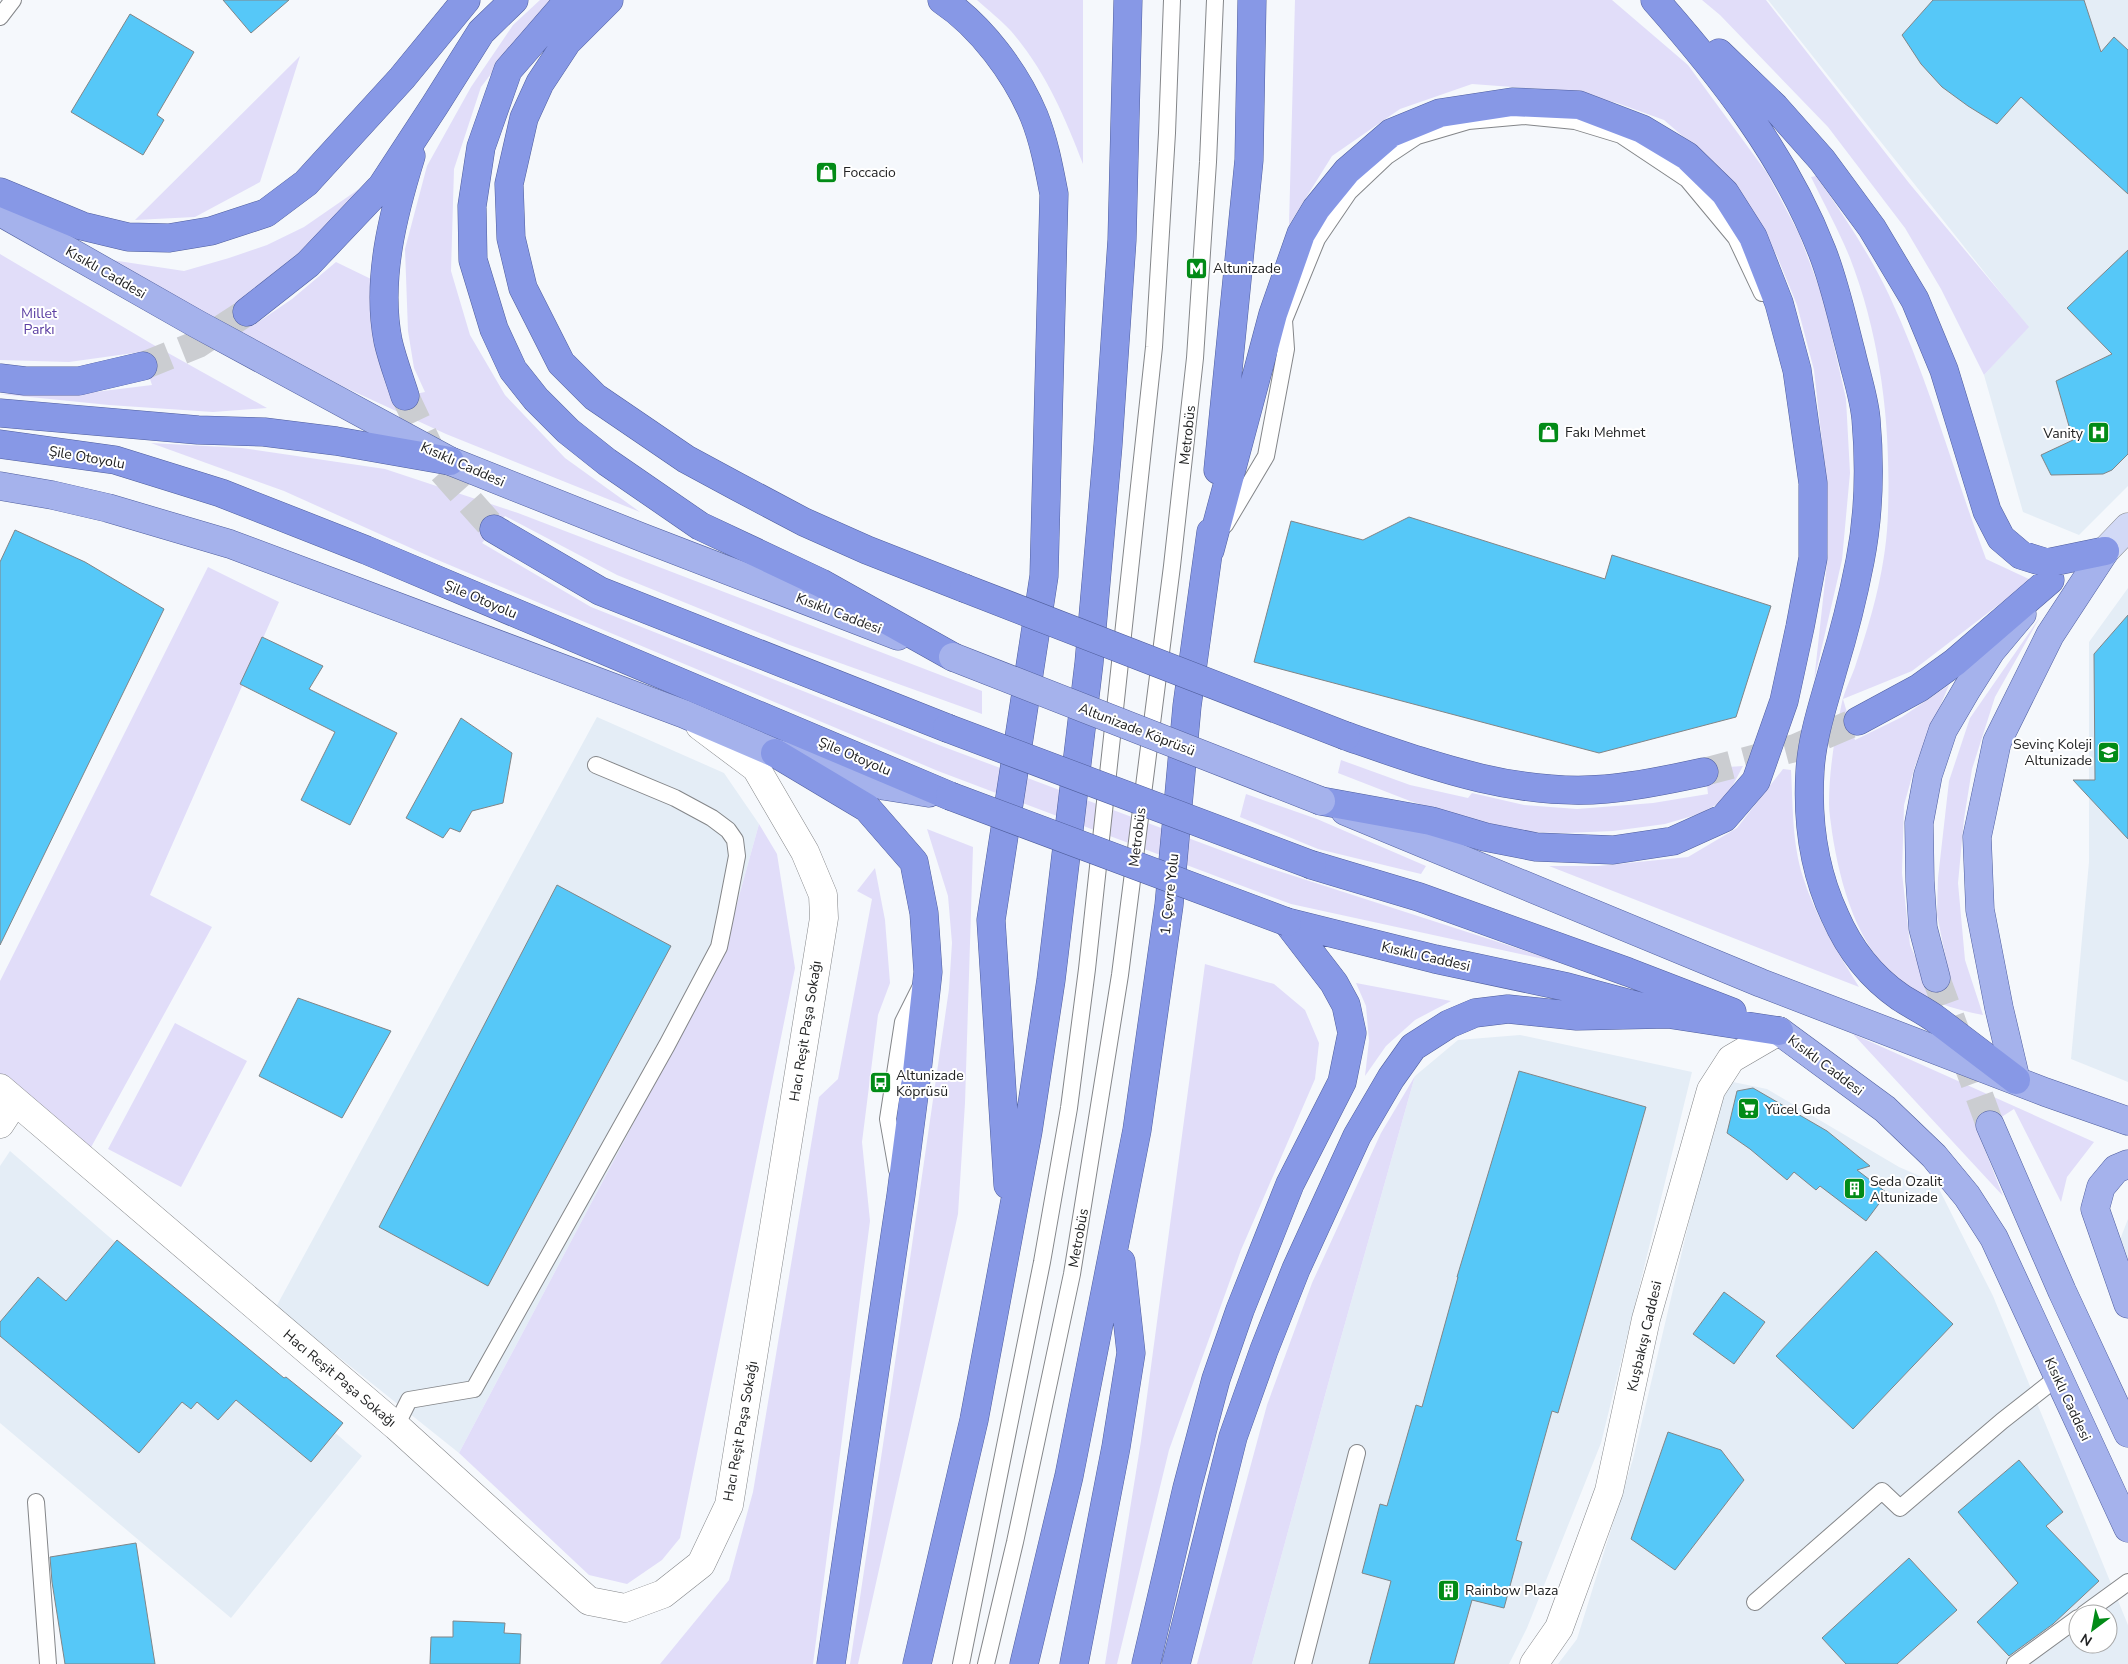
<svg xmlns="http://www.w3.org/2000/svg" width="2128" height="1664" font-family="'Nunito Sans',sans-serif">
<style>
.built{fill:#e4edf6;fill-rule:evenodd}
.green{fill:#e1ddf9}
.building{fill:#56c8f8;stroke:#818587}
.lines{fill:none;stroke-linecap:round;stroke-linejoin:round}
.primary-tunnel{stroke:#cbcdd1;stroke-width:28;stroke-dasharray:28 14;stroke-linecap:butt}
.trunk-tunnel{stroke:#cbcdd1;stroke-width:28;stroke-dasharray:28 14;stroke-linecap:butt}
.service-casing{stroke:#848689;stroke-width:18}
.minor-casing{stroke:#848689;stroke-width:29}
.tertiary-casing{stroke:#848689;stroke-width:29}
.secondary-casing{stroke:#848689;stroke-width:29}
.primary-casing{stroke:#505f9e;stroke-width:29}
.trunk-casing{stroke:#505f9e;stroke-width:29}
.service{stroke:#fff;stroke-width:16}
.minor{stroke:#fff;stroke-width:28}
.tertiary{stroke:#fff;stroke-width:28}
.secondary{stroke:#d2d9f6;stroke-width:28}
.primary{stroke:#a5b2ec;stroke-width:28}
.trunk{stroke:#8798e6;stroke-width:28}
.primary-bridge-casing{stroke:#505f9e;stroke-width:29;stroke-linecap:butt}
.trunk-bridge-casing{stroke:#505f9e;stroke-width:29;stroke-linecap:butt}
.primary-bridge{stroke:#a5b2ec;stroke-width:28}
.trunk-bridge{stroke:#8798e6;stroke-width:28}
.labels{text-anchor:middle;stroke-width:4;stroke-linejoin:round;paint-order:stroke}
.poi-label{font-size:14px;fill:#222324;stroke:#fff;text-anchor:start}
.street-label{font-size:14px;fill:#222324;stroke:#fff}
.park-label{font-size:14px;fill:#5d40a3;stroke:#fff}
</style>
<rect width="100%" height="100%" fill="#f5f8fc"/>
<path class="built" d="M 1768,0 L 2128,0 L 2128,486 L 2079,535 L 2023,512 L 1984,375 L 2028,327 Z
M 2128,588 L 2128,1082 L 2071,1059 L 2089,862 L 2089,642 Z
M 597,717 L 724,773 L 759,824 L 723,954 L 459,1453 L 276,1307 Z
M 1520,1035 L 1692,1072 L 1601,1443 L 1527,1628 L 1509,1664 L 1252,1664 L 1333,1366 L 1415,1076 L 1458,1040 Z
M 1733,1082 L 1767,1089 L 1899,1167 L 1936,1183 L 1993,1296 L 2128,1625 L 2128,1664 L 1558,1664 L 1577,1639 L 1633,1459 L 1719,1095 ZM 2078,1614 L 2108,1614 L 2108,1644 L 2078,1644 Z
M 10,1151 L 362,1456 L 231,1618 L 0,1423 L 0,1166 Z
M 2128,1219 L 2128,1276 L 2116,1250 Z"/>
<path class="green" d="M 540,0 L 557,0 L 530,23 L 481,87 L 454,169 L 451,271 L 470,335 L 505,395 L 565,458 L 640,512 L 446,434 L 344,387 L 105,259 L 184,271 L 229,258 L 267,245 L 304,227 L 359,189 L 338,220 L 284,272 L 236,303 L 254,325 L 292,299 L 336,262 L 371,279 L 377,344 L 405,396 L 425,392 L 414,368 L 408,331 L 405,249 L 427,166 L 471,87 L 513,25 Z
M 977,0 L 1083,0 L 1083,164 C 1065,117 1045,70 1011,31 C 1001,20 988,10 977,0 Z
M 1295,0 L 1612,0 L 1688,65 L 1767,173 L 1799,234 L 1823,298 L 1846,399 L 1850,473 L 1842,560 L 1814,681 L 1828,554 L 1827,487 L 1814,370 L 1797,305 L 1777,256 L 1750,209 L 1709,159 L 1664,120 L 1617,103 L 1567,91 L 1472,84 L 1400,109 L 1332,156 L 1289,225 Z
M 1702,0 L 1766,0 L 1909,183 L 2029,327 L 1984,375 L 1941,289 L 1905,228 L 1828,127 L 1720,15 Z
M 300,56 L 260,182 L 195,217 L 135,220 Z
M 1816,176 C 1843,214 1869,253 1889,295 C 1929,380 1953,471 1986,559 L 2031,580 L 1912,671 L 1843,699 L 1855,740 L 1902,717 L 1949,685 L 1915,766 L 1904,805 L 1902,873 L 1910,945 L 1926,981 L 1949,974 L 1937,915 L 1938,878 L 1949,781 L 1970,718 L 2040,617 L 1995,697 L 1972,769 L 1964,819 L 1958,883 L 1965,960 L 1983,1015 C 1953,1009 1926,1001 1901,982 C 1857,948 1840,884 1832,832 C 1831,823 1829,813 1829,804 C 1829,770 1835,735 1842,702 C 1845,690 1851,678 1855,667 C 1872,617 1887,564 1888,511 C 1891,426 1881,338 1850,258 C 1839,231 1824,204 1811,177 Z
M 0,254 L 152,344 L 267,408 L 213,412 L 109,405 L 0,394 L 95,392 L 152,385 L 141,352 L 69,362 L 0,360 Z
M 151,443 L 242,448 L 385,469 L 518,513 L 982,691 L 982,714 L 787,644 L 617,575 L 505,516 L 482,543 L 591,607 L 944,747 L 1263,866 L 1566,964 L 1291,904 L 1221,878 L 938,771 L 433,558 L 284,491 Z
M 208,567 L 279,602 L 150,895 L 212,927 L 89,1151 L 0,1081 L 0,981 Z
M 1341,760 L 1410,785 L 1468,798 L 1472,793 L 1524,805 L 1577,809 L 1653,803 L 1708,794 L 1706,777 L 1728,767 L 1743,766 L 1725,800 L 1699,814 L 1665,824 L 1613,831 L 1566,833 L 1519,832 L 1466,819 L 1410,801 L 1338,773 Z
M 1783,769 L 1791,770 C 1793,805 1792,843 1803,877 C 1815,916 1838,953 1859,987 L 1549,866 L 1598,866 L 1688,857 L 1737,828 Z
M 1246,794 L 1317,819 L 1426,866 L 1421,874 L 1318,849 L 1240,817 Z
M 759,824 L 777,854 L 795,968 L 680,1538 L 662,1560 L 627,1584 L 589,1575 L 459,1453 L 723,954 Z
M 927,829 L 973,847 L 965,1103 L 958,1214 L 858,1664 L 850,1664 L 887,1418 L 949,989 L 952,943 L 948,896 Z
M 875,868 L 885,920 L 890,983 L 878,1015 L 862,1142 L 870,1221 L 813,1664 L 660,1664 L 729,1580 L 753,1492 L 819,1097 L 838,1079 L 872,899 L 857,891 Z
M 1205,964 L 1274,984 L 1305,1010 L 1319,1043 L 1315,1079 L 1241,1250 L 1169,1450 L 1117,1664 L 1105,1664 L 1141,1441 Z
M 1356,983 L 1451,1001 L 1415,1020 L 1386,1046 L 1365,1076 L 1369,1041 L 1366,1006 Z
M 175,1023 L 247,1061 L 181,1187 L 108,1149 Z
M 1853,1034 L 2094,1142 L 2067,1177 L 2061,1202 L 2014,1109 L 1978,1132 L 2003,1196 Z
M 1415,1076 L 1333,1366 L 1252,1664 L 1197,1664 L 1267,1405 L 1312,1283 L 1381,1133 Z"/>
<path class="building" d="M 223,0 L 289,0 L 251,33 Z
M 1933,0 L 2084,0 L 2101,52 L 2114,37 L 2128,50 L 2128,194 L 2021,97 L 1997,124 L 1968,106 L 1942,87 L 1921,64 L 1902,35 Z
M 130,14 L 194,52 L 157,115 L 164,120 L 143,155 L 71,112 Z
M 2128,250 L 2128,454 L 2112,470 L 2103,474 L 2051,475 L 2041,455 L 2073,440 L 2056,381 L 2112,354 L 2067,308 Z
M 1409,517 L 1605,579 L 1612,555 L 1771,606 L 1736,717 L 1599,753 L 1254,662 L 1291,521 L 1363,540 Z
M 15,530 L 85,562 L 164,609 L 0,945 L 0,562 Z
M 2128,615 L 2128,839 L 2073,780 L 2095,780 L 2094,654 Z
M 262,637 L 323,666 L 309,689 L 397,733 L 350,825 L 301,800 L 335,732 L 240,684 Z
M 461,718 L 512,753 L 503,803 L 472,811 L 460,832 L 450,828 L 443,838 L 406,818 Z
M 557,885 L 671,946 L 488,1286 L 379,1227 Z
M 298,998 L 391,1031 L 342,1118 L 259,1076 Z
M 1519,1071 L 1646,1107 L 1558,1413 L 1552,1411 L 1516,1540 L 1522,1542 L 1504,1608 L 1472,1600 L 1454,1664 L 1369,1664 L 1391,1581 L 1362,1573 L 1380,1504 L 1387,1506 L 1416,1405 L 1422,1407 L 1458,1277 L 1457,1277 Z
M 1753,1088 L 1827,1131 L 1870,1166 L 1857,1170 L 1887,1193 L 1866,1221 L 1820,1186 L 1816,1190 L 1794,1172 L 1787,1180 L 1750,1149 L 1727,1133 L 1737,1091 Z
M 117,1240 L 284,1378 L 286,1377 L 343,1423 L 311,1462 L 236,1400 L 218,1420 L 197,1402 L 191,1409 L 182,1402 L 139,1453 L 0,1336 L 0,1322 L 38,1277 L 66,1301 Z
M 1876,1251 L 1953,1324 L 1853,1429 L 1776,1356 Z
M 1724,1292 L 1765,1322 L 1734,1364 L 1693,1334 Z
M 1668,1432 L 1721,1450 L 1744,1480 L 1675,1570 L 1631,1539 Z
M 2019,1460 L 2063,1512 L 2046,1526 L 2099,1581 L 2053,1624 L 2009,1656 L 1977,1622 L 2018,1583 L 1958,1512 Z
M 136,1543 L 155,1664 L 65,1664 L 52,1582 L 50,1557 Z
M 1909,1558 L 1957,1610 L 1897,1664 L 1846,1664 L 1822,1638 Z
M 453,1621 L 505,1623 L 504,1633 L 521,1634 L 520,1664 L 430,1664 L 431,1637 L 453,1637 Z"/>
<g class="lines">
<path class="primary-tunnel" d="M 1936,978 L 1990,1125"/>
<path class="trunk-tunnel" d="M 143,366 L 198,344 L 247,312
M 405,396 L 438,466 L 494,529
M 1704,772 L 1795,748 L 1858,721"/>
<defs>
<path id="service" d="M 0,17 L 13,0
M 1225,525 L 1266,456 L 1286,349 L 1284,320 L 1317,239 L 1349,192 L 1387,156 L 1417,136 L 1468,121 L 1524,116 L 1575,121 L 1621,135 L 1687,179 L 1736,238 L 1762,293
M 897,1170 L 888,1119 L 903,1022 L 920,988
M 396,1426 L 409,1400 L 474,1389 L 667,1045 L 719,947 L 726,913 L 737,856 L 735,840 L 728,830 L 712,818 L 675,798 L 596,765
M 36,1502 L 48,1664
M 1755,1602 L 1882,1491 L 1900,1508 L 2002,1421 L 2058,1377
M 2084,1614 L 2128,1582
M 961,1664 L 1042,1262 L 1069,1108 L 1087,969 L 1154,347 L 1167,133 L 1172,0
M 986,1664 L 1015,1542 L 1072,1274 L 1120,975 L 1172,566 L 1195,358 L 1208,162 L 1215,0
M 1303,1664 L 1357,1453
M 2015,1664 L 2078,1618"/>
<path id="minor" d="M 0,1088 L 396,1426 L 589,1601 L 625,1608 L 663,1594 L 701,1564 L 729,1505 L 824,918 L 823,895 L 805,852 L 756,768 L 700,726
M 0,1124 L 15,1101"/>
<path id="tertiary" d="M 1534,1664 L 1559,1628 L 1609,1491 L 1646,1319 L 1711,1090 L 1731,1059 L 1779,1031"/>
<path id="secondary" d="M 2105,551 L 2128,527"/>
<path id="primary" d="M 0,212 L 197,324 L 450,461 L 641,537 L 898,636
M 0,486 L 52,495 L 108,508 L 230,544 L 684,714 L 775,753 L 885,786 L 929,793
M 1345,811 L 1761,983 L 2045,1092 L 2128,1121
M 1936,978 L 1923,928 L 1920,881 L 1919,823 L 1928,775 L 1943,730 L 1967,689 L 1991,651 L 2022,614
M 1779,1031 L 1885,1109 L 1934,1156 L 1967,1196 L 1994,1238 L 2128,1528
M 2016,1080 L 1999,1008 L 1980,910 L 1977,837 L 1997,742 L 2050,635 L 2105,551
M 1990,1125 L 2062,1291 L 2128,1433
M 2128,1164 L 2116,1169 L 2101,1187 L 2095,1209 L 2128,1304"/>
<path id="trunk" d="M 575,0 L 561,9 L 508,70 L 481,147 L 472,206 L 473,260 L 494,329 L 513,370 L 536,399 L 568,431 L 607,462 L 700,526 L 821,583 L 953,657
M 609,0 L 567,42 L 540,83 L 524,118 L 509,184 L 511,238 L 523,288 L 561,363 L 595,397 L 686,459 L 736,486 L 804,522 L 867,550 L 964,588
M 942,0 C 981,26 1016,73 1034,116 C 1044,141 1049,168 1054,194 L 1044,576 L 991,920 L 1008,1185
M 1655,0 C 1722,76 1785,156 1822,251 C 1835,284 1842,318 1851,352 C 1856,374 1864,397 1866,419 C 1870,465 1869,515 1860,561 C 1853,597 1844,633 1833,669 C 1824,702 1812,736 1810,771 C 1807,820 1814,871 1835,916 C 1849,948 1871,977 1900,997 C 1912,1005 1925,1011 1937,1020 C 1963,1040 1990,1060 2016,1080
M 1719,53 L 1775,107 L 1822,160 L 1872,228 L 1915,300 L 1944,370 L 1987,511 L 2001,538 L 2021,555 L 2047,563 L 2105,551
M 0,192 L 82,226 L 128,237 L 169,238 L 211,231 L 266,213 L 306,183 L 402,78 L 466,0
M 247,312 L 308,264 L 382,186 L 435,105 L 481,32 L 514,0
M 0,378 L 25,381 L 79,381 L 143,366
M 405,396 C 399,377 392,359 388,341 C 376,280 393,214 411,156
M 0,413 L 198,430 L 264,432 L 336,441 L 450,461
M 0,444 L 115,460 L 221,493 L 366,550 L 950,796
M 1218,470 L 1249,160 L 1252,0
M 494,529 L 600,591 L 947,728
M 1210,550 L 1273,314 L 1301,234 L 1316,209 L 1347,171 L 1391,133 L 1440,113 L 1512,102 L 1579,105 L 1642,129 L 1687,156 L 1725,193 L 1753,237 L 1779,303 L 1797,370 L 1813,483 L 1813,558 L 1800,627 L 1784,701 L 1756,781 L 1724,818 L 1673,841 L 1613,850 L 1536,847 L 1485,837 L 1431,821 L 1321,801
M 1858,721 L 1919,688 L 1955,662 L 2050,580
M 1346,736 C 1430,765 1516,797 1606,789 C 1639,786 1672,779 1704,772
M 775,753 L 867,808 L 914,862 L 924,913 L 928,972 L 917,1072 L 901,1195 L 831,1664
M 1312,865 L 1419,897 L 1628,972 L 1732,1012
M 1287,922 L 1435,959 L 1567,987 L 1668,1014 L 1779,1031
M 917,1664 L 974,1420 L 1028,1131 L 1051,980 L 1089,663 L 1108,445 L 1122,240 L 1128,0
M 1024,1664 L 1069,1476 L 1137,1130 L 1169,905 L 1187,706 L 1211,532
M 1074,1664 L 1116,1447 L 1131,1353 L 1121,1262
M 1146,1664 L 1187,1488 L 1216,1379 L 1240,1310 L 1290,1184 L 1342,1082 L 1352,1033 L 1346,1005 L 1334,983 L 1287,922
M 1176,1664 L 1233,1437 L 1264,1350 L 1296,1269 L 1357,1136 L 1391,1078 L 1413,1047 L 1449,1024 L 1475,1013 L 1508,1009 L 1577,1016 L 1668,1014"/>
</defs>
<use href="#service" class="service-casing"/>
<use href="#minor" class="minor-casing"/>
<use href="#tertiary" class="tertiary-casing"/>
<use href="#secondary" class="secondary-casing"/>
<use href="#primary" class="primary-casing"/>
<use href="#trunk" class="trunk-casing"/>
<use href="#service" class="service"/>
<use href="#minor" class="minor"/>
<use href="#tertiary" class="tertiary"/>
<use href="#secondary" class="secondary"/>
<use href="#primary" class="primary"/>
<use href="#trunk" class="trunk"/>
<defs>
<path id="primary-bridge" d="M 953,657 L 1321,801"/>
<path id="trunk-bridge" d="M 964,588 L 1346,736
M 947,728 L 1312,865
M 950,796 L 1287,922"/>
</defs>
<use href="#primary-bridge" class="primary-bridge-casing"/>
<use href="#trunk-bridge" class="trunk-bridge-casing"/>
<use href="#primary-bridge" class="primary-bridge"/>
<use href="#trunk-bridge" class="trunk-bridge"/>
</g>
<defs>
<symbol id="shop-square" viewBox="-11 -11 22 22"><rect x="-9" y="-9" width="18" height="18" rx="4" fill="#028b17" stroke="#fff"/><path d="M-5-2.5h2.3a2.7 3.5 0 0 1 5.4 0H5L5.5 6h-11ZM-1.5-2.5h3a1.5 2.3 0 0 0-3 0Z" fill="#fff"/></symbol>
<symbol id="metro-square" viewBox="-11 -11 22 22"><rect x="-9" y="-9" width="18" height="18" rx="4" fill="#028b17" stroke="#fff"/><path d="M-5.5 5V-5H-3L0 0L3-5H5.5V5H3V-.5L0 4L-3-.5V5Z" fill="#fff"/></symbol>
<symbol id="hospital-square" viewBox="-11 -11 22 22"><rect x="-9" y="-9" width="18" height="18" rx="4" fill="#028b17" stroke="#fff"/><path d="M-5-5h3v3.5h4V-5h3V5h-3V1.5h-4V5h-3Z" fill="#fff"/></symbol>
<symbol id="school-square" viewBox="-11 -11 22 22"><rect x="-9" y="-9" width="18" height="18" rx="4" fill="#028b17" stroke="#fff"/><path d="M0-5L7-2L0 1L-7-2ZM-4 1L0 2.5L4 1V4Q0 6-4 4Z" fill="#fff"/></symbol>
<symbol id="bus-square" viewBox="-11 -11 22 22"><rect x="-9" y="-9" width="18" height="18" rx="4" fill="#028b17" stroke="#fff"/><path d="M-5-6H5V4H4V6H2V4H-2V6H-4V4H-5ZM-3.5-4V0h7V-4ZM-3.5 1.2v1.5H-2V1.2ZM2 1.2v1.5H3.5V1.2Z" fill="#fff"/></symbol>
<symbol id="supermarket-square" viewBox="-11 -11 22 22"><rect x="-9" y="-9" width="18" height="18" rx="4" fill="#028b17" stroke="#fff"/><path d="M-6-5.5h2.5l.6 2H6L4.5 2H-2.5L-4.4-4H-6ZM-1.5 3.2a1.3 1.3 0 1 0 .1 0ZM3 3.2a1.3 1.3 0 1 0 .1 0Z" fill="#fff"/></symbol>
<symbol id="building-square" viewBox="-11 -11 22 22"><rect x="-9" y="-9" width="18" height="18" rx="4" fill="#028b17" stroke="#fff"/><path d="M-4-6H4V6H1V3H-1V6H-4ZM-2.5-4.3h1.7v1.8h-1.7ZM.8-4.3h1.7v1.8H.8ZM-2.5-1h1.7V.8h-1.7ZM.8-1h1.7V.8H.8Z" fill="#fff"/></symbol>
</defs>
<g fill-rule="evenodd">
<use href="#shop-square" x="814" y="160" width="25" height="25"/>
<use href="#metro-square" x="1184" y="256" width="25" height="25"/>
<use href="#shop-square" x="1536" y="420" width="25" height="25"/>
<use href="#hospital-square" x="2086" y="420" width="25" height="25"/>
<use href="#school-square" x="2096" y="740" width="25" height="25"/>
<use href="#bus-square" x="868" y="1070" width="25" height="25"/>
<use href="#supermarket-square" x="1736" y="1096" width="25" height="25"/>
<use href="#building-square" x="1842" y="1176" width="25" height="25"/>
<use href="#building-square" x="1436" y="1578" width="25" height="25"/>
</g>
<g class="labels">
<g class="poi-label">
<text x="843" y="177">Foccacio</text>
<text x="1213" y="273">Altunizade</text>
<text x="1565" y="437">Fakı Mehmet</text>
<text x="2083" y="438" text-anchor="end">Vanity</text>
<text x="2092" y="749" text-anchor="end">Sevinç Koleji<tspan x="2092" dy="16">Altunizade</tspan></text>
<text x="896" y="1080">Altunizade<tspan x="896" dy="16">Köprüsü</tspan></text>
<text x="1765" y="1114">Yücel Gıda</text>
<text x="1870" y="1186">Seda Ozalit<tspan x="1870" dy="16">Altunizade</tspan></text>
<text x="1465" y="1595">Rainbow Plaza</text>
</g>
<g class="street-label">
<text transform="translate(106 272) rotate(30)" y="5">Kısıklı Caddesi</text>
<text transform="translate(1187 435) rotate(-84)" y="5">Metrobüs</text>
<text transform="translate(87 457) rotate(10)" y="5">Şile Otoyolu</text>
<text transform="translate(463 464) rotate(24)" y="5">Kısıklı Caddesi</text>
<text transform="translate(481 599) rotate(23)" y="5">Şile Otoyolu</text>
<text transform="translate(839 613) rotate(21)" y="5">Kısıklı Caddesi</text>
<text transform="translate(1137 729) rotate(21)" y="5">Altunizade Köprüsü</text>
<text transform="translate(855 756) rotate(23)" y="5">Şile Otoyolu</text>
<text transform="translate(1137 837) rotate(-83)" y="5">Metrobüs</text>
<text transform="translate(1169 894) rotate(-84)" y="5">1. Çevre Yolu</text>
<text transform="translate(1426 956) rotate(13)" y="5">Kısıklı Caddesi</text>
<text transform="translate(805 1031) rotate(-81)" y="5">Hacı Reşit Paşa Sokağı</text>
<text transform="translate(1826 1065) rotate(37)" y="5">Kısıklı Caddesi</text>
<text transform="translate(1078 1238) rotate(-80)" y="5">Metrobüs</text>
<text transform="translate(1644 1336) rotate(-77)" y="5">Kuşbakışı Caddesi</text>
<text transform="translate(340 1378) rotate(40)" y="5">Hacı Reşit Paşa Sokağı</text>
<text transform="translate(2068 1399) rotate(65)" y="5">Kısıklı Caddesi</text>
<text transform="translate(740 1431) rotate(-80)" y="5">Hacı Reşit Paşa Sokağı</text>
</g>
<g class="park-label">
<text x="39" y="318">Millet<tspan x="39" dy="16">Parkı</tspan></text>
</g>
</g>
<g transform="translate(2093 1629) rotate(212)"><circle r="24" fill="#ffffff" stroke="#a7a7a7"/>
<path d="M0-4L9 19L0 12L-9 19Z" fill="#028b17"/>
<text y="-8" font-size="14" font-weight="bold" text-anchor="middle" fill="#222324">N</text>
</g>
</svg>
